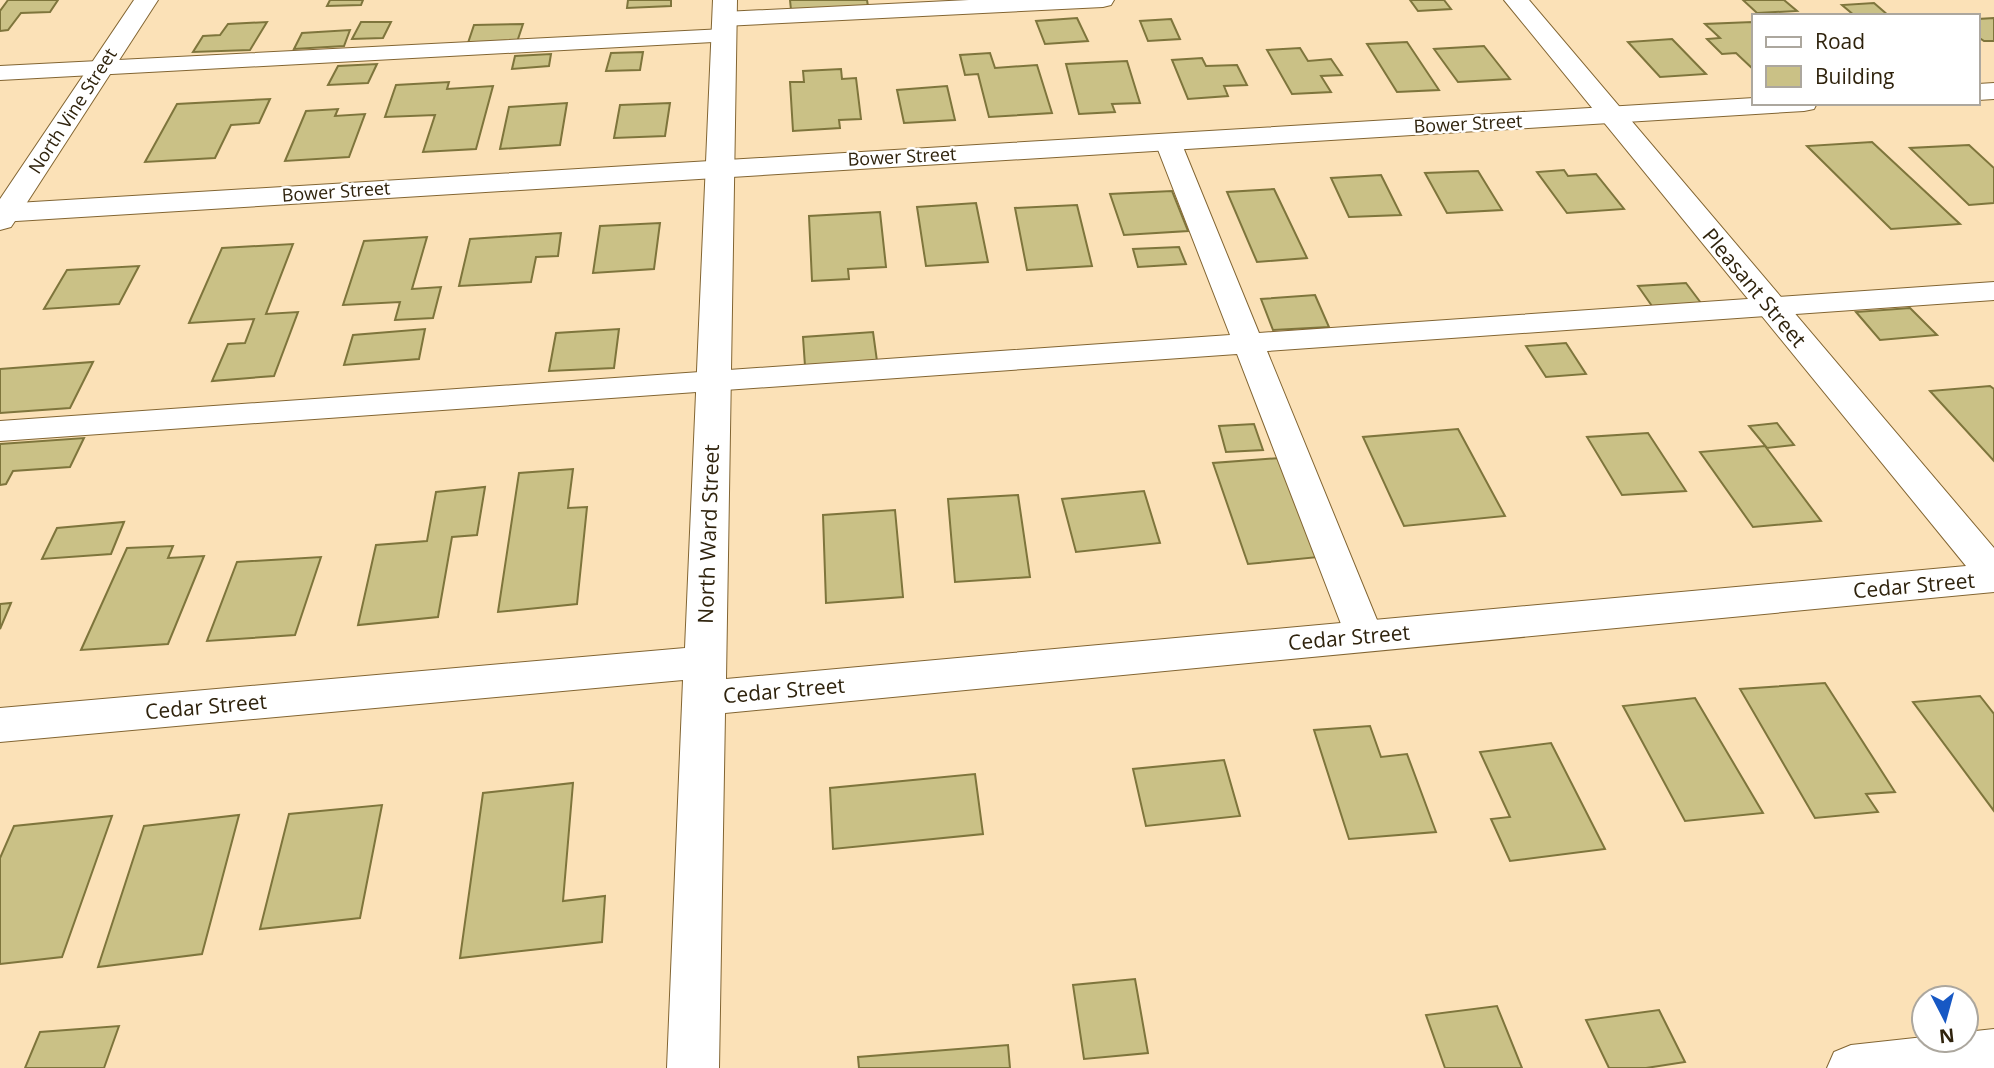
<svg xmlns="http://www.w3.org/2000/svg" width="1994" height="1068" font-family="'Open Sans',sans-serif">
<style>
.building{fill:#cac186;stroke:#7e753c;stroke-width:2}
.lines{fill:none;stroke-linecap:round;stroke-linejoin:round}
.lane-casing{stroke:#826532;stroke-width:2}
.street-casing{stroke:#826532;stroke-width:2}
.secondary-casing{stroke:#826532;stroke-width:2}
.lane{fill:#fff;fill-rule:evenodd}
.street{fill:#fff;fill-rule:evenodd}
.secondary{fill:#fff;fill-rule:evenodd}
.labels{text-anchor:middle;stroke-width:5;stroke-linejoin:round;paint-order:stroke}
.far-street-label{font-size:18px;fill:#2f230d;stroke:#fff}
.street-label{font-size:21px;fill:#2f230d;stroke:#fff}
</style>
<rect width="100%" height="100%" fill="#fbe1b7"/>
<path class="building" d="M 8,0 L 58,0 L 50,12 L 21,13 L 8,30 L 0,31 L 0,11 Z
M 330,0 L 363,0 L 361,5 L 327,6 Z
M 628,0 L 671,0 L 671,6 L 627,8 Z
M 790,0 L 867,0 L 868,6 L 791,10 Z
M 1410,0 L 1444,0 L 1451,9 L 1418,11 Z
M 1743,0 L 1784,0 L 1797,11 L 1757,13 Z
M 1874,3 L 1889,16 L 1855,16 L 1842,5 Z
M 1077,18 L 1088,41 L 1045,44 L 1036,21 Z
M 1994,18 L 1994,41 L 1984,41 L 1978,37 L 1978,19 Z
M 1171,19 L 1180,39 L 1148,41 L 1140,21 Z
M 267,22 L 250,50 L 193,52 L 203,36 L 220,35 L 228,24 Z
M 361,22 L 391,22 L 383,38 L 352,39 Z
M 1752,22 L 1754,70 L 1736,53 L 1722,54 L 1707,39 L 1720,38 L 1705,24 Z
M 523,24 L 517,42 L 468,43 L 474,25 Z
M 350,30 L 344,46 L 294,49 L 302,33 Z
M 1672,39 L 1706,74 L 1660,77 L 1628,42 Z
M 1407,42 L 1439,90 L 1397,92 L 1367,44 Z
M 1484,46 L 1510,79 L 1458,82 L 1434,49 Z
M 1300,48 L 1308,61 L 1331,59 L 1342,75 L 1321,76 L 1331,92 L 1292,94 L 1267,50 Z
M 643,52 L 640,70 L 606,71 L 611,53 Z
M 990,53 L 995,68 L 1037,65 L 1052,113 L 989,117 L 978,74 L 965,75 L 960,55 Z
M 551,54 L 549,66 L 512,69 L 515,56 Z
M 1202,58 L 1206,66 L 1237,65 L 1247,85 L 1224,86 L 1228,96 L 1188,99 L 1172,60 Z
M 1127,61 L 1140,103 L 1112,104 L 1115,112 L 1079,114 L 1066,64 Z
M 377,64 L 368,83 L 328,85 L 338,66 Z
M 841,69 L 842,79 L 856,78 L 861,119 L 839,120 L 840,128 L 793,131 L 790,82 L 804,82 L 803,71 Z
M 449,82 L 447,89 L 493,86 L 476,149 L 423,152 L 435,115 L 385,117 L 396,85 Z
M 947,86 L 955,120 L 904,123 L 897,90 Z
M 270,99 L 259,123 L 231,125 L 215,158 L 145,162 L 177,104 Z
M 567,103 L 560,145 L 500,149 L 509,107 Z
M 670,103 L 665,136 L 614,138 L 620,105 Z
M 338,109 L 335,116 L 365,114 L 349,157 L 285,161 L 306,111 Z
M 1872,142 L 1960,224 L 1891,229 L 1807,146 Z
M 1969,145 L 1994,168 L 1994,203 L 1969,205 L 1910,148 Z
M 1564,170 L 1568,176 L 1596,174 L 1624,209 L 1567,213 L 1537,172 Z
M 1478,171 L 1502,210 L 1447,213 L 1425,173 Z
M 1381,175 L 1401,215 L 1349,217 L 1331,178 Z
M 1274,189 L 1307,258 L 1257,262 L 1227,192 Z
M 1172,191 L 1188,231 L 1124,235 L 1110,194 Z
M 976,203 L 988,262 L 926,266 L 917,207 Z
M 1077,205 L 1092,266 L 1027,270 L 1015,208 Z
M 880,212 L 886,267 L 848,269 L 849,279 L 812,281 L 809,216 Z
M 660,223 L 654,269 L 593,273 L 600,226 Z
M 561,233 L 558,256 L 536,257 L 531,282 L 459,286 L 470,239 Z
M 427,237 L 412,289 L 441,287 L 433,318 L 395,320 L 400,302 L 343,305 L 364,241 Z
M 293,244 L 266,314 L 298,312 L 274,376 L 212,381 L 228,344 L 245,343 L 254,319 L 189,323 L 222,248 Z
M 1179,247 L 1186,264 L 1138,267 L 1133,249 Z
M 139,266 L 119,304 L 44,309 L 67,270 Z
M 1686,283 L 1701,303 L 1652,306 L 1638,286 Z
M 1315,295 L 1329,327 L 1273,330 L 1261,299 Z
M 1910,308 L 1937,335 L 1880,340 L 1856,312 Z
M 425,329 L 419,359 L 344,365 L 353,335 Z
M 619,329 L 614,368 L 549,371 L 556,333 Z
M 873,332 L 877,361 L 805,366 L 803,337 Z
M 1566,343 L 1586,374 L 1546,377 L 1526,346 Z
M 93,362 L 70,408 L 0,413 L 0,369 Z
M 1990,386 L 1994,389 L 1994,461 L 1930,391 Z
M 1777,423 L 1794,445 L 1767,448 L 1749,426 Z
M 1254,424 L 1263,450 L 1226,452 L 1219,426 Z
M 1458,429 L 1505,516 L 1404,526 L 1363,437 Z
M 1648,433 L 1686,491 L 1622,495 L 1587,437 Z
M 84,438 L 70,467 L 13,471 L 6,484 L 0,485 L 0,444 Z
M 1765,446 L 1821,521 L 1753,527 L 1700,452 Z
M 1280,458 L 1319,557 L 1248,564 L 1213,463 Z
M 573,469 L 568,508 L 587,507 L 577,604 L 498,612 L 519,473 Z
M 485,487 L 477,535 L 452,537 L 438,617 L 358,625 L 376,545 L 427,541 L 436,492 Z
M 1144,491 L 1160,543 L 1076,552 L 1062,499 Z
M 1018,495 L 1030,577 L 955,582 L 948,499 Z
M 895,510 L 903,597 L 826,603 L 823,515 Z
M 124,522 L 111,554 L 42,559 L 57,528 Z
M 173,546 L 168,558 L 204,556 L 168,644 L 81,650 L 127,548 Z
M 321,557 L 295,635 L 207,641 L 237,562 Z
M 11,603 L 0,629 L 0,604 Z
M 1825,683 L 1895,792 L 1866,794 L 1878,812 L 1815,818 L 1740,689 Z
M 1980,696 L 1994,714 L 1994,811 L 1913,702 Z
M 1695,698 L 1763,813 L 1685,821 L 1623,706 Z
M 1370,726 L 1381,757 L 1407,754 L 1436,832 L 1349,839 L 1314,730 Z
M 1551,743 L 1605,849 L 1510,861 L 1491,819 L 1510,817 L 1480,752 Z
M 1224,760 L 1240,816 L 1146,826 L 1133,769 Z
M 975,774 L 983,834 L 833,849 L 830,788 Z
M 573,783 L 563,901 L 605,896 L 602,942 L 460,958 L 483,793 Z
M 382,805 L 360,918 L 260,929 L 289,814 Z
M 239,815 L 202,954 L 98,967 L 144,826 Z
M 112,816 L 62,957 L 0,964 L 0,858 L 14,826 Z
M 1135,979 L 1148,1053 L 1084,1059 L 1073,985 Z
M 1497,1006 L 1522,1068 L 1445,1068 L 1426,1015 Z
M 1659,1010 L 1685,1062 L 1646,1068 L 1609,1068 L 1586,1020 Z
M 119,1026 L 104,1068 L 25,1068 L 40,1032 Z
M 1008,1045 L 1010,1068 L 859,1068 L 858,1057 Z"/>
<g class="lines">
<defs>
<path id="lane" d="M 969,0 L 1114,0 L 1111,5 L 1103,7 L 724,26 L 716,24 L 713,19 L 716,14 L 724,12 Z
M 724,29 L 732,31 L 736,36 L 732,41 L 0,80 L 0,66 Z
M 1168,134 L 1177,137 L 1181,142 L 1259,333 L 1994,282 L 1994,300 L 1267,351 L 1384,637 L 1378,647 L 1365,651 L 1352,647 L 1346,637 L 1237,354 L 0,441 L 0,421 L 1230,335 L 1155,142 L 1159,137 Z
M 1994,1029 L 1994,1068 L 1827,1068 L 1834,1052 L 1851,1045 L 1924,1037 L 1924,1040 L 1966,1040 L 1966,1032 Z"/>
<path id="street" d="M 134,0 L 158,0 L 15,221 L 11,227 L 0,230 L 0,199 Z
M 713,0 L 737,0 L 726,679 L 1966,566 L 1504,0 L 1529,0 L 1994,548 L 1994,592 L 725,713 L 719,1068 L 667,1068 L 683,680 L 0,742 L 0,708 L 685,648 Z"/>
<path id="secondary" d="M 1994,83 L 1994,99 L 1978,100 L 1978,84 Z
M 1754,98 L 1754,103 L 1817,103 L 1814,109 L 1804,111 L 0,222 L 0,204 Z"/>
</defs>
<use href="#lane" class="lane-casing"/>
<use href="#street" class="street-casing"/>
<use href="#secondary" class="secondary-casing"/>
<use href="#lane" class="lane"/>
<use href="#street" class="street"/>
<use href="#secondary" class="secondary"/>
</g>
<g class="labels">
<g class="far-street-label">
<text transform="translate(73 111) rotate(-57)" y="6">North Vine Street</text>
<text transform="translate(1468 124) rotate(-3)" y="6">Bower Street</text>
<text transform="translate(902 157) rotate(-3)" y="6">Bower Street</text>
<text transform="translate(336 192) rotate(-4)" y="6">Bower Street</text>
</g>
<g class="street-label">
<text transform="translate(1754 288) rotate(50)" y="7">Pleasant Street</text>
<text transform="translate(709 534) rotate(-88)" y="7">North Ward Street</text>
<text transform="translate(1914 586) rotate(-5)" y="7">Cedar Street</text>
<text transform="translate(1349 638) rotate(-5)" y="7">Cedar Street</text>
<text transform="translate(784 691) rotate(-5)" y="7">Cedar Street</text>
<text transform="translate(206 707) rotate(-5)" y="7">Cedar Street</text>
</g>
</g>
<rect x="1752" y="14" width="228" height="91" fill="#ffffff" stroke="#aca79e" stroke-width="2"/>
<rect x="1766" y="37" width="35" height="10" fill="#ffffff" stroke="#aca79e" stroke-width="2"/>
<text x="1815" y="49" font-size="21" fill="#2f230d">Road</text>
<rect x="1766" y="66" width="35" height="21" fill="#cac186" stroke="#aca79e" stroke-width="2"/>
<text x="1815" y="84" font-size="21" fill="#2f230d">Building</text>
<g transform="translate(1945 1019) rotate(174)"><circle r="33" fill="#ffffff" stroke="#aca79e" stroke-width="2"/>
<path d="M0-5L12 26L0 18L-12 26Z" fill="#1758c4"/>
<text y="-10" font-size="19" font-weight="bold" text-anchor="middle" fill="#2f230d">N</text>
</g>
</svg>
